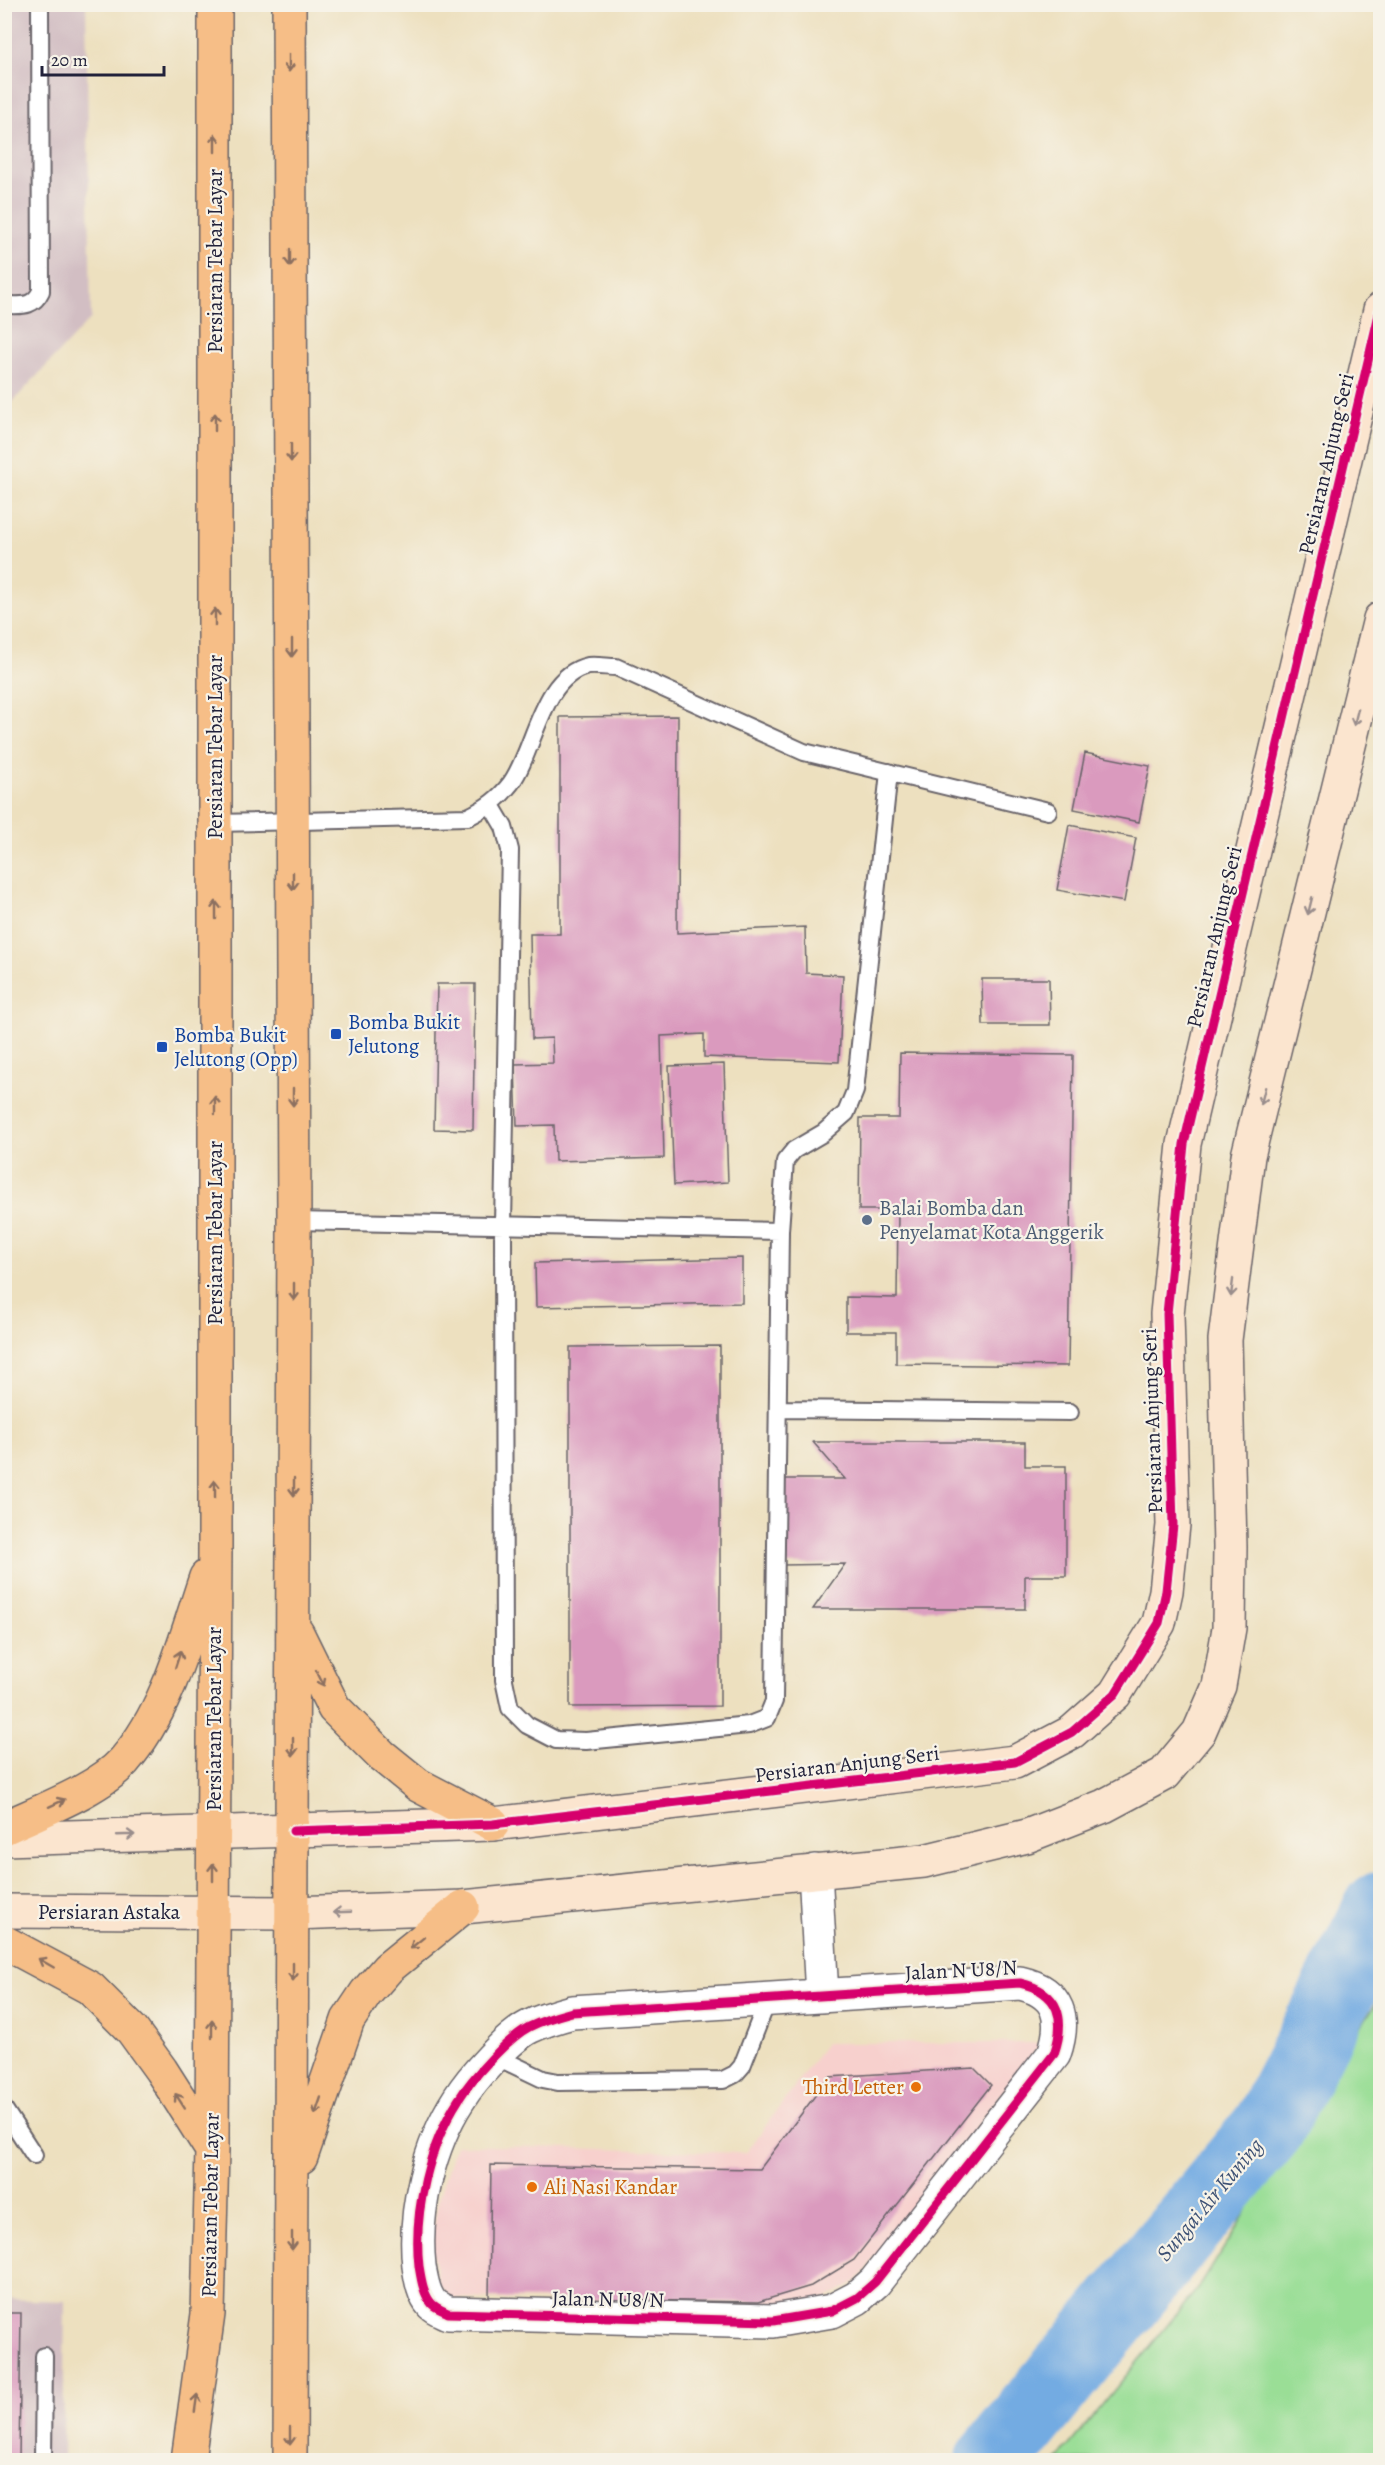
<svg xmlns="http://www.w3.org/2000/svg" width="1385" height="2465" font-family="Alegreya,serif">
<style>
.built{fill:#f7d0cd}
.industrial{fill:#d2bec3}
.green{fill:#9ade96;stroke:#5e8068;stroke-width:1.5}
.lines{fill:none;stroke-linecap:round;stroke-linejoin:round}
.river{stroke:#73abe2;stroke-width:74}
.building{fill:#da9abe}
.lane-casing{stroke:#696469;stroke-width:20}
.street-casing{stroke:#696469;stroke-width:36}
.secondary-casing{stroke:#696469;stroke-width:36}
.primary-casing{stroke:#696469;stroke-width:36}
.lane{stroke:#fff;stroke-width:16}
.street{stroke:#fff;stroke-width:33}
.secondary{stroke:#fbe5cf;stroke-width:33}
.primary{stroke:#f6be87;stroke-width:33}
.cycleway-casing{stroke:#f7f3e8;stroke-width:13}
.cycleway{stroke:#d6006c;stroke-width:9}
.oneway{stroke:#8c7061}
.oneway2{stroke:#998d8c}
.transit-dot{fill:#1a4fb4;stroke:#f7f3e8;stroke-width:2}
.service-dot{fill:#5c6f8a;stroke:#f7f3e8;stroke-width:2}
.food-dot{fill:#e8710a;stroke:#f7f3e8;stroke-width:2}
.labels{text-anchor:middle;stroke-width:4.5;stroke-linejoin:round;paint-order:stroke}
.street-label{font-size:21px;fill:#22223b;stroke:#f7f3e8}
.transit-label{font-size:21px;fill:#164399;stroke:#f7f3e8;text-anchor:start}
.service-label{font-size:21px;fill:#4e5e75;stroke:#f7f3e8;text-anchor:start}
.food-label{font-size:21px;fill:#c56008;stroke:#f7f3e8;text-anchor:end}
.water-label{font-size:22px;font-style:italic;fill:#3e5275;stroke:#f7f3e8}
</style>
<rect width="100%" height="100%" fill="#f7f3e8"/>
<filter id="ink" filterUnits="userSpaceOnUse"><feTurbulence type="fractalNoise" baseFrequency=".0167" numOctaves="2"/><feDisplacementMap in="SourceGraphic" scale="12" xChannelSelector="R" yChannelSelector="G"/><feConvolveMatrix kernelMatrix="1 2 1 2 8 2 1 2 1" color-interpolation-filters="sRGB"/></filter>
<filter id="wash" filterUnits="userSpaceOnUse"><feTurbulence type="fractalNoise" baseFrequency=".008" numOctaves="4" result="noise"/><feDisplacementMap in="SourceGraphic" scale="24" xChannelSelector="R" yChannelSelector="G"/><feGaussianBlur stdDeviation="1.35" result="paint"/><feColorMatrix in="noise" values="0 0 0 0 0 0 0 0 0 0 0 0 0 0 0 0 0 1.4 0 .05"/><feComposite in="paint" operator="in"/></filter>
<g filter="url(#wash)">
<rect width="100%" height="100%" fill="#ede0bf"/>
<path class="built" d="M 826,2043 L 1041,2043 L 857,2281 L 826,2298 L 777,2304 L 449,2298 L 438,2283 L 431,2241 L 439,2197 L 455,2145 L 746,2153 Z"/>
<path class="industrial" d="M 5,5 L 86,5 L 91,318 L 5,410 Z
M 5,2299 L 65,2301 L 63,2460 L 5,2460 Z"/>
<path class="green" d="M 1380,1996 L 1380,2460 L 1057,2460 L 1202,2283 Z"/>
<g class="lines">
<path class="river" d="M 993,2460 L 1268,2128 L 1380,1909"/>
</g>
<g id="blocks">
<path class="building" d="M 4,74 L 8,74 L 7,276 L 4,276 Z
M 678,716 L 677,933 L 805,927 L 806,973 L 843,975 L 839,1062 L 704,1057 L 704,1034 L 661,1036 L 664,1158 L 555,1161 L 554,1125 L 517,1126 L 515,1064 L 553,1063 L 552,1038 L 532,1039 L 530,934 L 560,934 L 560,717 Z
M 1085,753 L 1150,766 L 1139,822 L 1074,809 Z
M 1069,825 L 1136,838 L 1124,902 L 1057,890 Z
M 982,979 L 1049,979 L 1050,1025 L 983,1025 Z
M 437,984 L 475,984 L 473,1130 L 434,1129 Z
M 900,1053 L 1073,1055 L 1068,1366 L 896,1364 L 896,1332 L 846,1332 L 846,1297 L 897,1298 L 898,1210 L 859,1210 L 860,1118 L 899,1118 Z
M 724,1064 L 728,1182 L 674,1185 L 669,1066 Z
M 742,1258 L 742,1303 L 536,1307 L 535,1263 Z
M 720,1346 L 720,1706 L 570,1707 L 570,1347 Z
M 813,1442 L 1025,1442 L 1025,1466 L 1066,1466 L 1066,1576 L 1025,1576 L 1025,1609 L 813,1609 L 845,1564 L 782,1565 L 782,1479 L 845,1479 Z
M 974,2068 L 991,2085 L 854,2260 L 811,2286 L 758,2302 L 489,2298 L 491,2165 L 760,2169 L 829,2077 Z
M 4,2313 L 21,2313 L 19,2460 L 4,2460 Z"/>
</g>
</g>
<g filter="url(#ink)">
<use href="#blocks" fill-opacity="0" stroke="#696469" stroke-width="1.5"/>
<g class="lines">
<defs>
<path id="lane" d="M 4,305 C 21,305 33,308 41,291 L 40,4
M 491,805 L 504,827 L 510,850 L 503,1225 L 504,1680 L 510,1708 L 527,1725 L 556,1740 L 586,1741 L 749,1725 L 767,1718 L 774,1701 L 780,1231 L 785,1161 L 794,1150 L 823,1133 L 846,1113 L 855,1091 L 889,772
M 216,823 L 468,817 C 486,808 499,799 511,783 C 535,750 541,676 588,666 C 597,665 608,667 616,667 L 804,752 L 1048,811
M 294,1221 L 780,1231
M 778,1409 L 1070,1412
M 495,2056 L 543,2079 L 558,2082 L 723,2080 L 735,2074 L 742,2066 L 768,1999
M 4,2109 L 34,2155
M 43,2460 L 44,2356"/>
<path id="street" d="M 815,1871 L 822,1996
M 1020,1983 C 1060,1992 1066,2019 1054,2054 L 875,2282 L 857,2298 L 832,2311 L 773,2321 L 448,2313 C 444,2311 436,2308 432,2304 C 423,2294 421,2278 419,2266 C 413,2212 429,2145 459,2099 C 472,2078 508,2038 529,2027 C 543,2020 557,2016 572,2012 Z"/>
<path id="secondary" d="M 4,1839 L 493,1824 L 1015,1762 L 1072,1732 L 1115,1694 L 1159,1623 L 1166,1591 L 1173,1525 L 1167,1314 L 1184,1144 L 1380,310
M 4,1911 L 293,1913 L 463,1907 L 924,1861 L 1027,1836 L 1104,1806 L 1164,1774 L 1199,1732 L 1219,1686 L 1229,1628 L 1230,1547 L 1225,1340 L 1248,1156 L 1380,619"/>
<path id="primary" d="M 289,4 L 294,1221 L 290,2460
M 297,1633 L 334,1708 L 381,1755 L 418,1785 L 493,1824
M 4,1828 C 40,1811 98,1790 124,1761 C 168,1710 185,1639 206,1577
M 4,1942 L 90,1988 L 132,2030 L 161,2070 L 212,2150
M 301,2157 L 348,2020 L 366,1993 L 388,1968 L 463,1907
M 188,2460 L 208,2314 L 212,2150 L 215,1547 L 215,4"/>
</defs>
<use href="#lane" class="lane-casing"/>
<use href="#street" class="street-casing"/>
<use href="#secondary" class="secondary-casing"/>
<use href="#primary" class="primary-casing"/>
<use href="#lane" class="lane"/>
<use href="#street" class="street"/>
<use href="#secondary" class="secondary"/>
<use href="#primary" class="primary"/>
<defs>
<path id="cycleway" d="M 293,1831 L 493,1824 L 1015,1762 L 1072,1732 L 1115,1694 L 1159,1623 L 1166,1591 L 1173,1525 L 1167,1314 L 1184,1144 L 1380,310
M 1020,1983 C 1060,1992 1066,2019 1054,2054 L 875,2282 L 857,2298 L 832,2311 L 773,2321 L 448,2313 C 444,2311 436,2308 432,2304 C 423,2294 421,2278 419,2266 C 413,2212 429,2145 459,2099 C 472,2078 508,2038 529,2027 C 543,2020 557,2016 572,2012 Z"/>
</defs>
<use href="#cycleway" class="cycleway-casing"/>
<use href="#cycleway" class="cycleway"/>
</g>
<defs><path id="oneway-shaft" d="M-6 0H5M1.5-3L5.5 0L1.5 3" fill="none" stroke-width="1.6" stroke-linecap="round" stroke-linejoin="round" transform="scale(1.5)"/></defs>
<g class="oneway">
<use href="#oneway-shaft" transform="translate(289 63) rotate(90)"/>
<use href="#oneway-shaft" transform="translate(215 143) rotate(-90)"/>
<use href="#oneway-shaft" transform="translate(290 258) rotate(90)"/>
<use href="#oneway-shaft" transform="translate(215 422) rotate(-90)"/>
<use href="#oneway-shaft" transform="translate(291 453) rotate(90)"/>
<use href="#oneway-shaft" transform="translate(215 617) rotate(-90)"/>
<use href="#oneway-shaft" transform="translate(292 648) rotate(90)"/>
<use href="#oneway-shaft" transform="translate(293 881) rotate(90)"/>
<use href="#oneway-shaft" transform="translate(216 910) rotate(-90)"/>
<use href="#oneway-shaft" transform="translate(293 1097) rotate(90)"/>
<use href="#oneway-shaft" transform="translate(215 1105) rotate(-90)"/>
<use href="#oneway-shaft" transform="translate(294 1292) rotate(90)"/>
<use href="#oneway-shaft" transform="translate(294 1487) rotate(90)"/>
<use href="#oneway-shaft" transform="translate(215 1489) rotate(-90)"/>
<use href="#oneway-shaft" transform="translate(178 1659) rotate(-72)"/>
<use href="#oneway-shaft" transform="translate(320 1678) rotate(63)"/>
<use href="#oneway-shaft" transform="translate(293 1747) rotate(90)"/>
<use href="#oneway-shaft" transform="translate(57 1803) rotate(-25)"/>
<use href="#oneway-shaft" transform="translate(213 1872) rotate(-90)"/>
<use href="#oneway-shaft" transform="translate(417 1943) rotate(141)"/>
<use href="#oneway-shaft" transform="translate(46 1963) rotate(-150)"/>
<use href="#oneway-shaft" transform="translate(293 1972) rotate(90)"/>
<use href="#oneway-shaft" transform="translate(212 2029) rotate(-90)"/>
<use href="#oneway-shaft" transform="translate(180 2101) rotate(-123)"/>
<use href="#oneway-shaft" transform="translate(318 2106) rotate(109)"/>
<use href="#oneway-shaft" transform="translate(292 2241) rotate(90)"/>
<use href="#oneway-shaft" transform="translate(196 2403) rotate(-82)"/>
<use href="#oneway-shaft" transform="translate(290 2436) rotate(90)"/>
</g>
<g class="oneway2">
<use href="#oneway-shaft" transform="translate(1356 717) rotate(104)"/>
<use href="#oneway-shaft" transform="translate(1310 906) rotate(104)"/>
<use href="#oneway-shaft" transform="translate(1263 1096) rotate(104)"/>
<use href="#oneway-shaft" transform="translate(1232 1288) rotate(97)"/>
<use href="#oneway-shaft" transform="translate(126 1835) rotate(-2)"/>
<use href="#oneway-shaft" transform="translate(342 1912) rotate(178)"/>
</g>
</g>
<g class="transit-dot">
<rect x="330" y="1028" width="12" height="12" rx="3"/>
<rect x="156" y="1041" width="12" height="12" rx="3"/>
</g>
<circle class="service-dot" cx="867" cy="1220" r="6"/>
<g class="food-dot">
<circle cx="916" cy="2087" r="6"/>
<circle cx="532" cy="2187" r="6"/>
</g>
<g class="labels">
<g class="street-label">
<text transform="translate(215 261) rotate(-90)" y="7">Persiaran Tebar Layar</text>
<text transform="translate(1326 464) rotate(-77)" y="7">Persiaran Anjung Seri</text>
<text transform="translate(215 747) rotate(-90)" y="7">Persiaran Tebar Layar</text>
<text transform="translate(1214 937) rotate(-77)" y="7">Persiaran Anjung Seri</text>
<text transform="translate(215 1233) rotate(-90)" y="7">Persiaran Tebar Layar</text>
<text transform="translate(1152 1421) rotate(-92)" y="7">Persiaran Anjung Seri</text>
<text transform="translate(214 1719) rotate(-90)" y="7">Persiaran Tebar Layar</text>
<text transform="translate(847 1764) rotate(-7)" y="7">Persiaran Anjung Seri</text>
<text x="109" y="1919">Persiaran Astaka</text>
<text transform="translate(961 1970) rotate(-3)" y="7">Jalan N U8/N</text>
<text transform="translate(210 2205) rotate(-89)" y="7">Persiaran Tebar Layar</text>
<text transform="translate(608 2299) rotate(1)" y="7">Jalan N U8/N</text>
</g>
<g class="transit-label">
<text x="348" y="1029">Bomba Bukit<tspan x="348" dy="24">Jelutong</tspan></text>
<text x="174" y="1042">Bomba Bukit<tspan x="174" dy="24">Jelutong (Opp)</tspan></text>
</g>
<g class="service-label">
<text x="879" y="1215">Balai Bomba dan<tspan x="879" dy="24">Penyelamat Kota Anggerik</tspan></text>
</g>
<g class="food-label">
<text x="904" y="2094">Third Letter</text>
<text x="544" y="2194" text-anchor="start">Ali Nasi Kandar</text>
</g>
<g class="water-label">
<text transform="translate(1209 2199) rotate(-50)" y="8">Sungai Air Kuning</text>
</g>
</g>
<rect width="1385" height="2465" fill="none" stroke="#f7f3e8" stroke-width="24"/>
<path d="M42 66v9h122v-9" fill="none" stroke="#22223b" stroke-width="3"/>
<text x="51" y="66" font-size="18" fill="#22223b" stroke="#f7f3e8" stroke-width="4.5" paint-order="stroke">20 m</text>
</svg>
